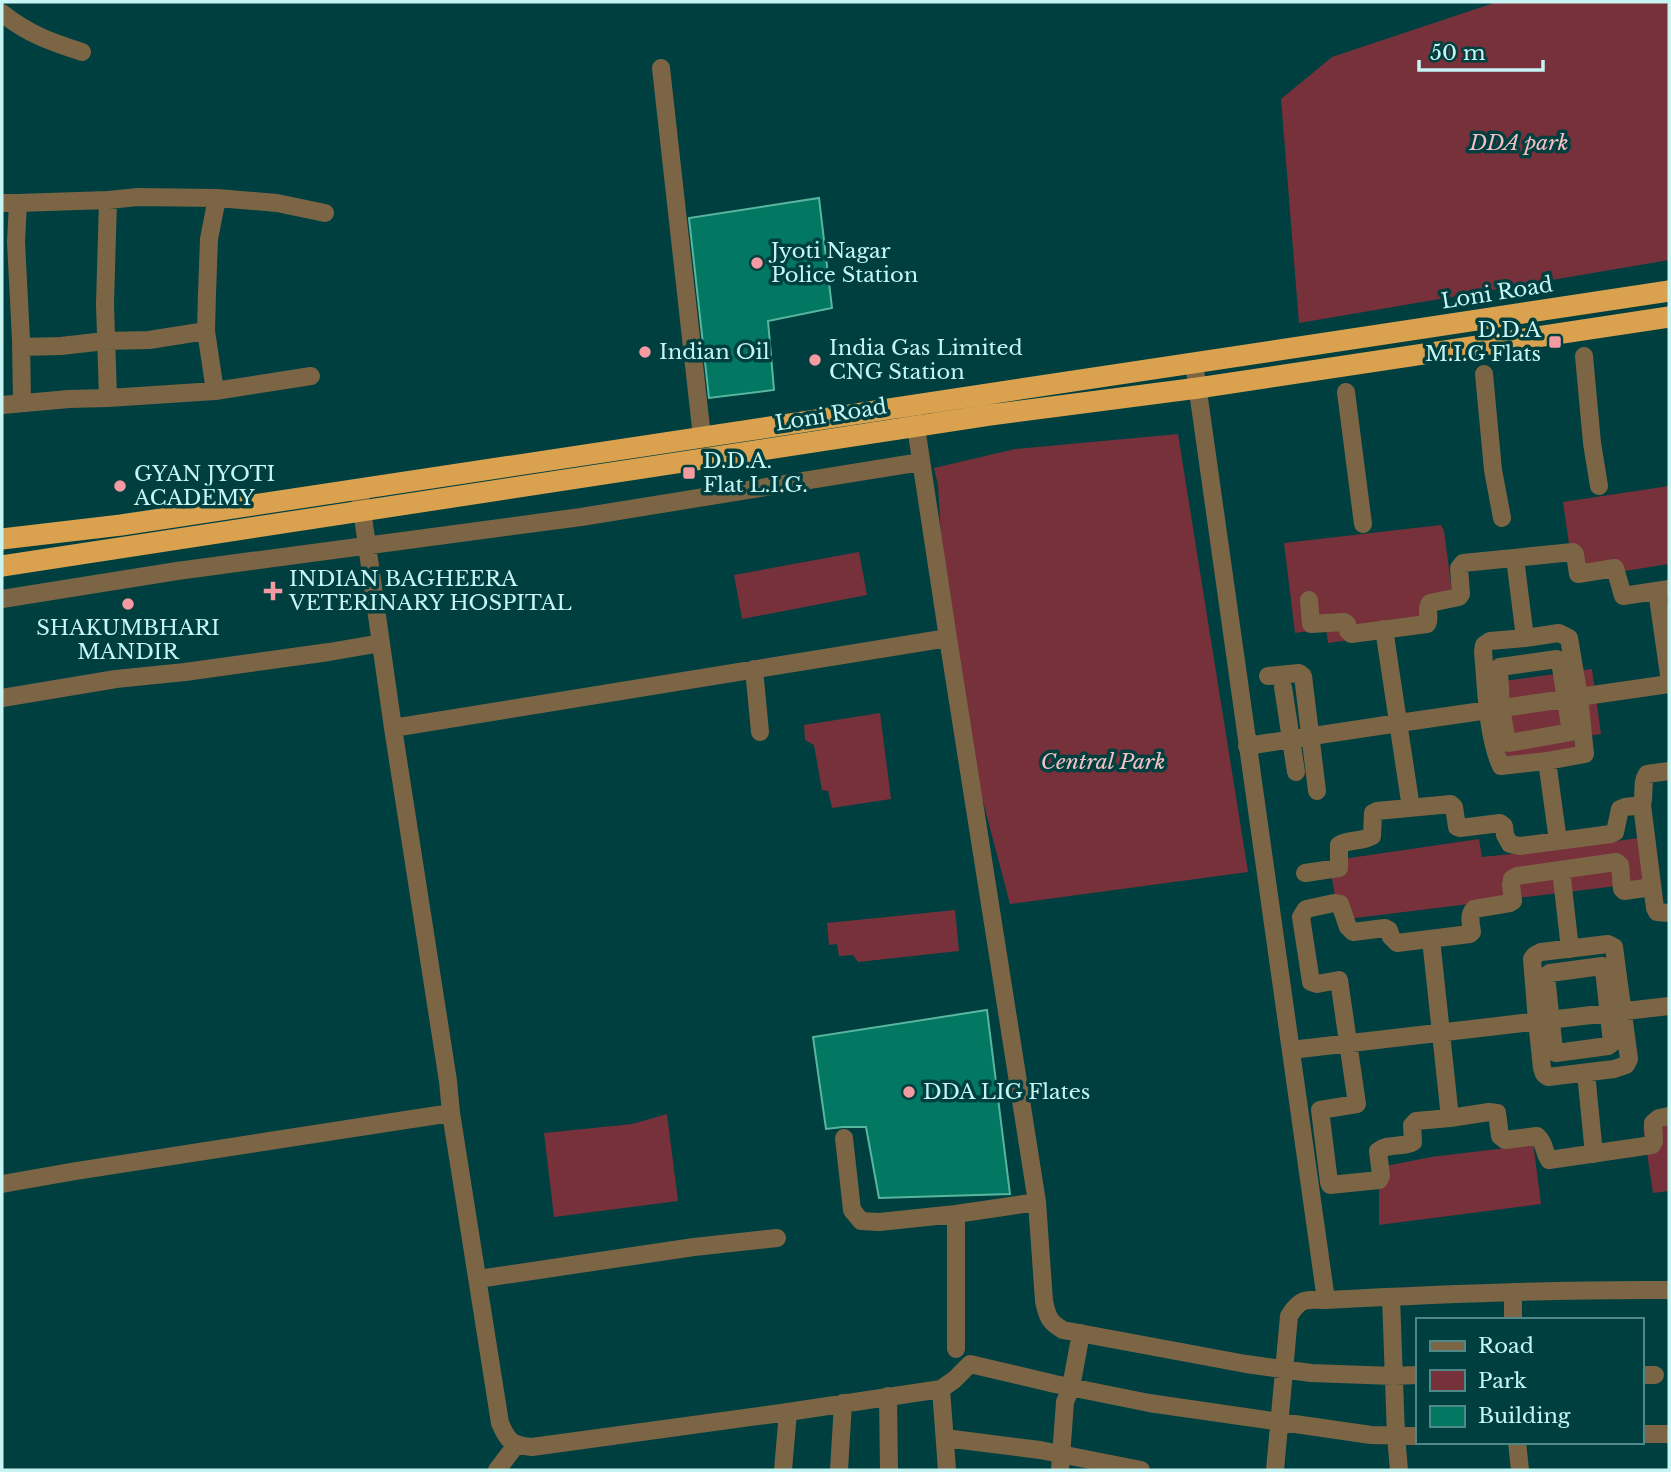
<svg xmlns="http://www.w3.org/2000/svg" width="1671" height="1472" font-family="'Libre Baskerville',serif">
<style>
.green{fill:#77313b}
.building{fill:#027762;stroke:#59b69e;stroke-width:2}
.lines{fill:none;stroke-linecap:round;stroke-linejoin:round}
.minor{stroke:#7c6545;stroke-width:18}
.highway{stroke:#daa24f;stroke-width:21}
.poi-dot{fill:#f49aa2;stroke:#003f3f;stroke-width:2.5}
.labels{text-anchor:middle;stroke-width:7;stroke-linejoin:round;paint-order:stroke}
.park-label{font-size:21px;font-style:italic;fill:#f5c0c3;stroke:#003f3f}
.poi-label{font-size:21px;fill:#c6f5f4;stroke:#003f3f;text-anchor:start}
.street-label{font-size:21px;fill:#c6f5f4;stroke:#003f3f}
</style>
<rect width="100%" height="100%" fill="#003f3f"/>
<path class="green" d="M 1539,2 L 1669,2 L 1669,260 L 1299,323 L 1281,99 L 1332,57 L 1494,3 Z
M 1178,434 L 1248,872 L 1010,904 L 980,790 L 941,537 L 938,485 L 934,468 L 1015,449 Z
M 1669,486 L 1669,564 L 1574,579 L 1563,502 Z
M 1441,525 L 1444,531 L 1453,599 L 1420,604 L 1423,630 L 1328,643 L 1326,629 L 1295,633 L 1284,543 Z
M 859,552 L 867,595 L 742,619 L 734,575 Z
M 1592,669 L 1601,734 L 1574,738 L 1577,762 L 1508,771 L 1496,682 Z
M 880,713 L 891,799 L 832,808 L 828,791 L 822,790 L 814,745 L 805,740 L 804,725 Z
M 1653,836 L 1660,889 L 1625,885 L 1339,920 L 1329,861 L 1479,839 L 1482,857 L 1552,850 Z
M 955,910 L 959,951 L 858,962 L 853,955 L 839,956 L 837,944 L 829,945 L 827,923 Z
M 667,1114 L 678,1201 L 554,1217 L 544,1133 L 632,1124 Z
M 1669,1122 L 1669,1191 L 1653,1193 L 1643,1126 Z
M 1533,1142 L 1541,1204 L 1379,1225 L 1379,1191 L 1376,1168 L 1431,1157 L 1514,1147 Z"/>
<path class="building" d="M 819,198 L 832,308 L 768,321 L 774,390 L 709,398 L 689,218 Z
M 987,1010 L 1010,1194 L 879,1198 L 866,1127 L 843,1127 L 826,1129 L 813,1037 Z"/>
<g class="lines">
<path class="minor" d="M 2,13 C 28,34 51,42 82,52
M 661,68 L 702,437
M 108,200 L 105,304 L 108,398
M 2,203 L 18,203 L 16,242 L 21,340 L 22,403
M 18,203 L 108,200 L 138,197 L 217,198 L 277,203 L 325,213
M 21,347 L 61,346 L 105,341 L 149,340 L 206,331
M 1584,356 L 1592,443 L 1599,486
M 1194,363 L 1326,1300 C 1441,1294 1555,1289 1669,1290
M 1484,374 L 1493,470 L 1502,518
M 215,391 L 206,331 L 207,294 L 209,239 L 217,198
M 1346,392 L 1363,524
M 2,405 L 69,399 L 108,398 L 215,391 L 311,376
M 914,414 L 948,638 L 1037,1202 L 1044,1301 C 1047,1316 1049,1322 1063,1330 L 1246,1364 L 1311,1373 L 1394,1376 L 1417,1375
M 359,489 L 393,728 L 448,1081 L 451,1113 L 500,1423 C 508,1442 512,1445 532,1447 L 788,1412 L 941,1389 L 954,1380 L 970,1364 L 1055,1384 L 1149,1403 L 1371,1435 L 1417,1436
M 1515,558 L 1525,638 L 1559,633 L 1569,638 L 1579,697 L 1585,754 L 1547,761 L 1501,766 C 1487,737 1486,684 1483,651 L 1484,645 L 1490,641 L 1525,638
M 1657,591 L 1669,675
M 2,599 L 177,571 L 581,517 L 921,462
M 1309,600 L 1311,624 L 1344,622 L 1347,624 L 1348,631 L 1351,634 L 1427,624 C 1431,618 1425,610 1430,603 L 1459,597 L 1461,594 L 1459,568 L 1463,563 L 1573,552 L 1575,554 L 1578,574 L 1615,568 L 1623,596 L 1669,589
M 1384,629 L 1411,808
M 1557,659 L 1560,661 L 1571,732 L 1509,743 L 1507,742 L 1501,708 L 1499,669 L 1500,667 Z
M 754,669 L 760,732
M 1268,676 L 1299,673 L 1303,676 L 1317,791
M 1283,687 L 1296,772
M 2,698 L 116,679 L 185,672 L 329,652 L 381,643
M 393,728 L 948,638
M 1247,746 L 1399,723 L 1669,684
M 1547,761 L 1558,841
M 1642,805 L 1655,908 L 1657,912 L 1669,913
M 1561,870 L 1570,949
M 1305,873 L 1339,868 L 1339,845 C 1349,839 1362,842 1372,836 L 1373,813 L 1377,811 L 1451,804 L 1454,807 L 1457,827 L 1460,828 L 1500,823 L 1504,826 L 1505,835 L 1510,844 L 1520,846 L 1611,834 L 1615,832 L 1620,809 L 1625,807 L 1642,805 C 1645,794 1641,783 1647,774 L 1669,771
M 1431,939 L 1450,1118 L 1489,1112 L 1497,1113 L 1500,1136 L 1505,1140 L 1537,1136 C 1546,1144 1543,1151 1549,1160 L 1652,1145 L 1654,1141 L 1653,1123 L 1659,1118 L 1669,1116
M 1608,944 L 1614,947 L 1629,1059 L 1626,1065 L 1614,1069 L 1548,1077 L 1544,1074 L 1542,1068 L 1537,1021 L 1532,959 L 1535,955 L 1541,952 Z
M 1602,966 L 1604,970 L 1612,1043 L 1608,1046 L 1556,1053 L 1554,1050 L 1546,976 L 1550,973 Z
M 1291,1050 L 1669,1006
M 1586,1073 L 1594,1154
M 1450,1118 L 1416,1121 L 1412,1125 L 1413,1142 C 1402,1148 1388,1143 1378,1151 L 1381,1176 L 1379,1180 L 1330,1185 L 1329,1182 L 1320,1110 L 1357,1104 L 1339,980 L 1317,984 L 1311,982 L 1301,917 L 1306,909 L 1334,903 L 1340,904 L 1348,927 L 1353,932 L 1385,928 L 1389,930 L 1391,937 L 1397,943 L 1470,934 L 1472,932 C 1471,924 1468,915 1474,909 L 1510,903 L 1513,901 L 1511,885 L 1512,879 L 1517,876 L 1616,862 L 1620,865 L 1622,889 L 1624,891 L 1652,887
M 844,1138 L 852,1210 L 861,1221 L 879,1222 L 956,1214 L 956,1349
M 2,1184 L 76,1171 L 451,1113
M 956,1214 L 1037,1202
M 478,1279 L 694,1247 L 777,1238
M 1391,1297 L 1396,1436 L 1399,1470
M 1513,1320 L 1513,1292
M 1641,1375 L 1655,1375
M 941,1389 L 947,1470
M 888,1396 L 889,1470
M 1641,1434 L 1669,1434
M 945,1438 L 1040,1450 L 1141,1470
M 1517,1442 L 1520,1470
M 497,1470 L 516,1445
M 783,1470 L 788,1412
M 839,1470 L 843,1403
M 1060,1470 L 1065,1402 L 1071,1387 L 1081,1333
M 1275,1470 L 1289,1316 C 1300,1298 1306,1299 1326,1300"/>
<path class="highway" d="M 2,539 L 121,525 L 1669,291
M 2,566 L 990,415 L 1198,388 L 1669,317"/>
</g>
<g class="poi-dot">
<circle cx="757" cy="263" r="7"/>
<rect x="1548" y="335" width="14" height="14" rx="3.5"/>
<circle cx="645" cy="352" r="7"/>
<circle cx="815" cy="360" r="7"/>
<rect x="682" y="466" width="14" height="14" rx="3.5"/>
<circle cx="120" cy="486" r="7"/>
<path d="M269.5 580.5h7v7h7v7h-7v7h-7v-7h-7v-7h7z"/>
<circle cx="128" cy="604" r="7"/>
<circle cx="909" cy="1092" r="7"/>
</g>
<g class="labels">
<g class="park-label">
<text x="1519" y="150">DDA park</text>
<text x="1103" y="769">Central Park</text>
</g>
<g class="poi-label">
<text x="771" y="258">Jyoti Nagar<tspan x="771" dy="24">Police Station</tspan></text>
<text x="1541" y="337" text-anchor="end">D.D.A<tspan x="1541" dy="24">M.I.G Flats</tspan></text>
<text x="829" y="355">India Gas Limited<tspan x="829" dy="24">CNG Station</tspan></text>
<text x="659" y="359">Indian Oil</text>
<text x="703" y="468">D.D.A.<tspan x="703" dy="24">Flat L.I.G.</tspan></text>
<text x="134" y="481">GYAN JYOTI<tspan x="134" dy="24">ACADEMY</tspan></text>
<text x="289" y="586">INDIAN BAGHEERA<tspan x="289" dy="24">VETERINARY HOSPITAL</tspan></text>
<text x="128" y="635" text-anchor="middle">SHAKUMBHARI<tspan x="128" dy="24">MANDIR</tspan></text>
<text x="923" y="1099">DDA LIG Flates</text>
</g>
<g class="street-label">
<text transform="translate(1497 293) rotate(-9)" y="7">Loni Road</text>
<text transform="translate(831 415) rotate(-9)" y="7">Loni Road</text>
</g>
</g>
<rect width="1671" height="1472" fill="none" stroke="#c6f5f4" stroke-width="7"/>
<rect x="1416" y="1318" width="228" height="126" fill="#003f3f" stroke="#4f8887" stroke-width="2"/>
<rect x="1430" y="1341" width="35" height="10" fill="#7c6545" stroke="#4f8887" stroke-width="2"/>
<text x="1478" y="1353" font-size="21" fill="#c6f5f4">Road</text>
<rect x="1430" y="1370" width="35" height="21" fill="#77313b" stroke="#4f8887" stroke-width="2"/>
<text x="1478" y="1388" font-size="21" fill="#c6f5f4">Park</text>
<rect x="1430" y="1406" width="35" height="21" fill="#027762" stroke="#4f8887" stroke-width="2"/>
<text x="1478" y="1423" font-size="21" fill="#c6f5f4">Building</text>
<path d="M1419 60v10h124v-10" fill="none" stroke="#c6f5f4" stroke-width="3.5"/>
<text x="1430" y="60" font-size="21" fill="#c6f5f4" stroke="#003f3f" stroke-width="5" paint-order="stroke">50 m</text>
</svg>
